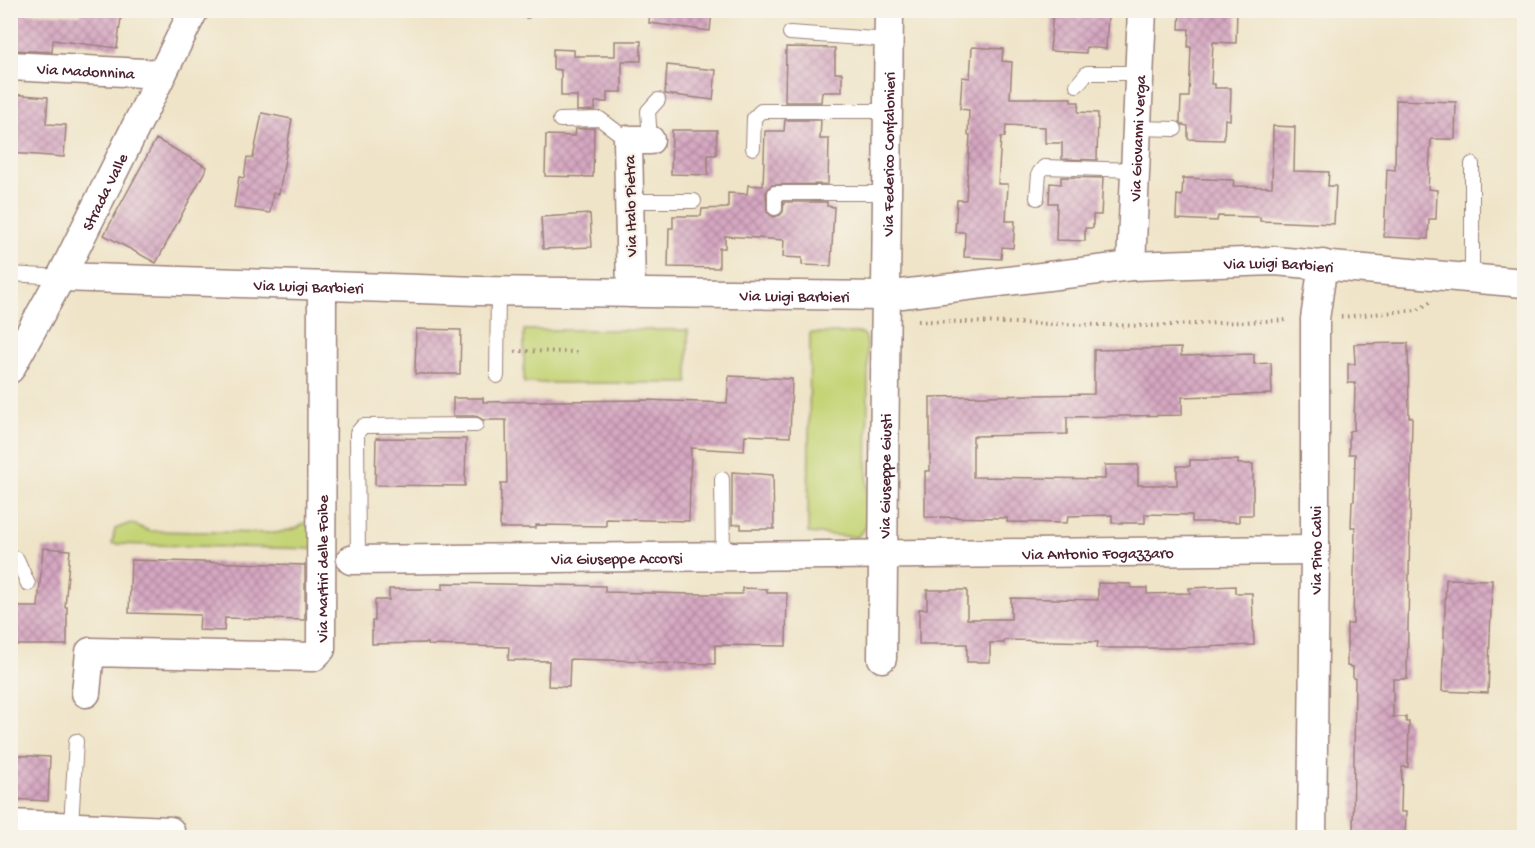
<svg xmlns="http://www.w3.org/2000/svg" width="1535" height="848" font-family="'Gochi Hand',sans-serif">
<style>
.green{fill:#c4d476;stroke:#877a50;stroke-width:1.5}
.building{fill:url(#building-cross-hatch)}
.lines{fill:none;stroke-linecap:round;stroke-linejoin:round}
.lane-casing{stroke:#9c827a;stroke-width:16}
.street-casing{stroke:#9c827a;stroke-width:31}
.path{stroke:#9c827a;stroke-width:4;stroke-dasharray:1.5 4.5;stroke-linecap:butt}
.lane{stroke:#fff;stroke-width:14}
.street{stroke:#fff;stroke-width:28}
.labels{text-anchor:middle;stroke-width:4.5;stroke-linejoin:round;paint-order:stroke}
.street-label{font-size:16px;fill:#4a1f2b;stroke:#f7f3e8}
</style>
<defs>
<pattern id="building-cross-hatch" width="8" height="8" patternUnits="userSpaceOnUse" patternTransform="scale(1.5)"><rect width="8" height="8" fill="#d5a7c1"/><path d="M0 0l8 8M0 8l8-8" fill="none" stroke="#af879d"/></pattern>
</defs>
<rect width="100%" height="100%" fill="#f7f3e8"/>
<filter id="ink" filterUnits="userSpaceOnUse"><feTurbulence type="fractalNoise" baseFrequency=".0167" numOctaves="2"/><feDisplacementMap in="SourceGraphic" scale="12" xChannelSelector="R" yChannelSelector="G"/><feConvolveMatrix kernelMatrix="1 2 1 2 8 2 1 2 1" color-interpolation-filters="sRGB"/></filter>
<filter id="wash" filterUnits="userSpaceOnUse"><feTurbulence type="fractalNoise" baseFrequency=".008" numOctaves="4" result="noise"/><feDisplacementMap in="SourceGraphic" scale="24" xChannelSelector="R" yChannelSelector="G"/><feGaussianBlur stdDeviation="1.35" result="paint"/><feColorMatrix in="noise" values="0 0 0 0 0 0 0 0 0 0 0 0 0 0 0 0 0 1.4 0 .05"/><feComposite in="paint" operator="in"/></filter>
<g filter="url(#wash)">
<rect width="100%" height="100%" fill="#efe4c8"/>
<path class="green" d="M 524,330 L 688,330 L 688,383 L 524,383 Z
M 810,333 L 862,333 L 866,337 L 868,360 L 867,526 L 857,537 L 808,533 Z
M 315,516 L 315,549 L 112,544 L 115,529 L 131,523 L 149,531 L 276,533 L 297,528 Z"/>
<g id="blocks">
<path class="building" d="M 81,10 L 122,10 L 117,48 L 53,40 L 52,52 L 10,50 L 10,12 L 81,15 Z
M 650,10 L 712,10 L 710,31 L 649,23 Z
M 1053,10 L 1097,10 L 1096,16 L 1108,16 L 1106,49 L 1086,47 L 1086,53 L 1050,51 Z
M 1180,10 L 1237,10 L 1236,43 L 1213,42 L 1211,84 L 1215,84 L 1215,88 L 1231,88 L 1230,120 L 1225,119 L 1224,140 L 1188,139 L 1188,126 L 1183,125 L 1180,122 L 1181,97 L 1189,97 L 1191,47 L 1188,47 L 1189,29 L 1179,29 Z
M 615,41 L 641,41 L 641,61 L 622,61 L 622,92 L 607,92 L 607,102 L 595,102 L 595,110 L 577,111 L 577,96 L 561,96 L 561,70 L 553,69 L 553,49 L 574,50 L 574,56 L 615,56 Z
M 786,47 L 835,48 L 835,73 L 842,73 L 842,92 L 822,92 L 821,102 L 785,102 Z
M 972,47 L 1003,49 L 1002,61 L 1012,62 L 1010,98 L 1071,98 L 1071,102 L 1079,102 L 1078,112 L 1098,113 L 1097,160 L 1062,159 L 1062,143 L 1045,143 L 1045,127 L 1006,125 L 1005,137 L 1001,137 L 998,184 L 1008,184 L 1006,221 L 1015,221 L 1013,248 L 1002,247 L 1001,259 L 964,257 L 965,232 L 955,232 L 957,200 L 966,200 L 970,135 L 968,135 L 969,110 L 960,109 L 962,77 L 970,78 Z
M 667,65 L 716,70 L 713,100 L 665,94 Z
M 10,94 L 48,97 L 46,124 L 66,125 L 64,157 L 10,153 Z
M 1396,100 L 1456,102 L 1455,139 L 1431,139 L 1428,189 L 1437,190 L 1436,219 L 1429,219 L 1428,239 L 1384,237 L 1387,169 L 1395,170 Z
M 262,113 L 292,119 L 279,194 L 273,193 L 270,213 L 234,208 L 239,177 L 244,178 L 247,157 L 253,158 Z
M 785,120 L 821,120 L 820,139 L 829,139 L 828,184 L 771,185 L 766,192 L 767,212 L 774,217 L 780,215 L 783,212 L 784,202 L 827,202 L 827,206 L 834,207 L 831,266 L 802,265 L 802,258 L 783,257 L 784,240 L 725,236 L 725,248 L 719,248 L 719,268 L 668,267 L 669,228 L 673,228 L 673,216 L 701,216 L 702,209 L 728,208 L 728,193 L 747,194 L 748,185 L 763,186 L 765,131 L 784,131 Z
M 1273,126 L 1295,127 L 1294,171 L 1329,172 L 1328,186 L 1336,186 L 1334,224 L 1260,221 L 1260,217 L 1218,216 L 1217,221 L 1176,219 L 1177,195 L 1182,196 L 1183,178 L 1234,180 L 1233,186 L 1272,187 Z
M 594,128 L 593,177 L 545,176 L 546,135 L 575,136 L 576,129 Z
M 672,130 L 717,130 L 716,155 L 708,155 L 708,175 L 671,174 Z
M 156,139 L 207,167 L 156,263 L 104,235 Z
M 1061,177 L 1103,178 L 1101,215 L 1093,215 L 1093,228 L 1085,228 L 1085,241 L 1056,240 L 1057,203 L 1049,203 L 1050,183 L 1061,184 Z
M 590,214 L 592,247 L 543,249 L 541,217 Z
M 416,329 L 461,330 L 460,374 L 415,374 Z
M 1408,343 L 1409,417 L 1412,417 L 1407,679 L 1393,679 L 1393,717 L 1406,717 L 1406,722 L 1409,722 L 1408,767 L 1402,767 L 1401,812 L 1406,812 L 1405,837 L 1353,837 L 1355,678 L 1353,678 L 1353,667 L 1347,666 L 1347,624 L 1353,624 L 1355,527 L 1351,527 L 1352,501 L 1354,501 L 1355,454 L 1349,454 L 1349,431 L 1354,430 L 1355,383 L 1348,383 L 1348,364 L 1355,364 L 1354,344 Z
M 1181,348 L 1181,356 L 1254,354 L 1254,364 L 1271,363 L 1272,394 L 1182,397 L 1182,415 L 1067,417 L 1067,434 L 975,436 L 973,437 L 973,477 L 1105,479 L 1105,465 L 1138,465 L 1138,485 L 1177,485 L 1177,466 L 1190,466 L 1190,460 L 1238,460 L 1238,464 L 1253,464 L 1253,515 L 1239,515 L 1239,522 L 1192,522 L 1192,515 L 1145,514 L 1145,523 L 1112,523 L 1112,515 L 1068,516 L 1067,523 L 1007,522 L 1007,518 L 925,517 L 925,471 L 930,471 L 930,397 L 1094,394 L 1094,350 Z
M 729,376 L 792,379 L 790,437 L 745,435 L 744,451 L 691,448 L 689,521 L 606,519 L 606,526 L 536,525 L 536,528 L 500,528 L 501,483 L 507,483 L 506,420 L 483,420 L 476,416 L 453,416 L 453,398 L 483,398 L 483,402 L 645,400 L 727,403 Z
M 376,438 L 466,439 L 465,486 L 375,485 Z
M 732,472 L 773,475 L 774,529 L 741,529 L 741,524 L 732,525 Z
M 43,548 L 70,550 L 65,607 L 67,607 L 67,645 L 10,645 L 10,607 L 38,607 Z
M 131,560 L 305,565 L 305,620 L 225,618 L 224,631 L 199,630 L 200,615 L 129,613 Z
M 1446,579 L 1492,580 L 1488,693 L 1442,691 Z
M 443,583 L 605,586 L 605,592 L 694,594 L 742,594 L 742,588 L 767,589 L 767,593 L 787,593 L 786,646 L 715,645 L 715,664 L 645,663 L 645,661 L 570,659 L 569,687 L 548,686 L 549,661 L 508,660 L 509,647 L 428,645 L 428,643 L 372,644 L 372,621 L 375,621 L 375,600 L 389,600 L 389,589 L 443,589 Z
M 1098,583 L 1131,584 L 1131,588 L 1147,588 L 1147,594 L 1190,593 L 1189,588 L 1235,586 L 1235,593 L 1252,593 L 1254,645 L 1176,648 L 1097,648 L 1098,642 L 1004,640 L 1004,643 L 990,643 L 990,662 L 967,662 L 967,644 L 919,644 L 919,609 L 927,609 L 927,590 L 967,590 L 967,619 L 1011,619 L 1011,598 L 1098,600 Z
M 10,755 L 50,757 L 48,801 L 10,799 Z"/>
</g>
</g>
<g filter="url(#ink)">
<use href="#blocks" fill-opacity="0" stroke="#9c827a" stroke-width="1.5"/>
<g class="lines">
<defs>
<path id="lane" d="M 523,10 L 526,11
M 790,33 L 889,40
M 1077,85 L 1087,73 L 1139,73
M 560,120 L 600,119 L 628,140
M 1137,128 L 1175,129
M 650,140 L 648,111 L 658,100
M 753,148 L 754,118 L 761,111 L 888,111
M 1472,164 L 1472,279
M 1037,198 L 1039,173 L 1044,167 L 1135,170
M 629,201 L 694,201
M 775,208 L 775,193 L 886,193
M 10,274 L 61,277
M 497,376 L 498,291
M 722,479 L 723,556
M 10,557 L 17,559 L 28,584
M 358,560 L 357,433 L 363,426 L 476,425
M 71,826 L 76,741"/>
<g id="street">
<path id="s1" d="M 10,66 L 162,74"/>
<path id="s2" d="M 1131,266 L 1142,10"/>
<path id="s3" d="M 61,277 L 478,291 L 885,296 L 1131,266 L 1275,261 L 1524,283"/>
<path d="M 631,293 L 628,140 L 650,140"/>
<path id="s4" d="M 10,369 L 61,277 L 194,10"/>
<path id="s5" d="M 351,560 L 1315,550"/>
<path id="s6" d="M 882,658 L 889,10"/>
<path id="s7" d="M 86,693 L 90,652 L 313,657 L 321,649 L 322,287"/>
<path d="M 10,824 L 170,831"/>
<path id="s8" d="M 1312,838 L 1315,550 L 1315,319 L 1323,264"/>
</g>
</defs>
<use href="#lane" class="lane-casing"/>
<use href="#street" class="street-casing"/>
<path class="path" d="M 1341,317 L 1418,310 L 1432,301
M 918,321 L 1148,326 L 1289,320
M 515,351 L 580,352"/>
<use href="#lane" class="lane"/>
<use href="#street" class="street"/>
</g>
</g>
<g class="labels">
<g class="street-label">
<text dy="6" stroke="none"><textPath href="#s1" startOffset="76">Via Madonnina</textPath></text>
<text dy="6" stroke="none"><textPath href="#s2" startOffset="128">Via Giovanni Verga</textPath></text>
<text dy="6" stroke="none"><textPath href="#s6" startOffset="504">Via Federico Confalonieri</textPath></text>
<text dy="6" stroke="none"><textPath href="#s4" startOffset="201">Strada Valle</textPath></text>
<text transform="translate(629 206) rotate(-91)" y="6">Via Italo Pietra</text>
<text dy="6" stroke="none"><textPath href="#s3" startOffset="1220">Via Luigi Barbieri</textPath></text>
<text dy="6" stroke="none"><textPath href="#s3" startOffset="248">Via Luigi Barbieri</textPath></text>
<text dy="6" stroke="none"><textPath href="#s3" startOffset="734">Via Luigi Barbieri</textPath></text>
<text dy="6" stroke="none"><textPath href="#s6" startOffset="182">Via Giuseppe Giusti</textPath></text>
<text dy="6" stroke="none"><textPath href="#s8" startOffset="288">Via Pino Calvi</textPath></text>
<text dy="6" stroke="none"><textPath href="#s5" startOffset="747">Via Antonio Fogazzaro</textPath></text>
<text dy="6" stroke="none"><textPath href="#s5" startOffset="266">Via Giuseppe Accorsi</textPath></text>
<text dy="6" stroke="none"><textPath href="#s7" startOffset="356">Via Martiri delle Foibe</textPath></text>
</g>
</g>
<rect width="1535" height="848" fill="none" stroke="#f7f3e8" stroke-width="36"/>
</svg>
